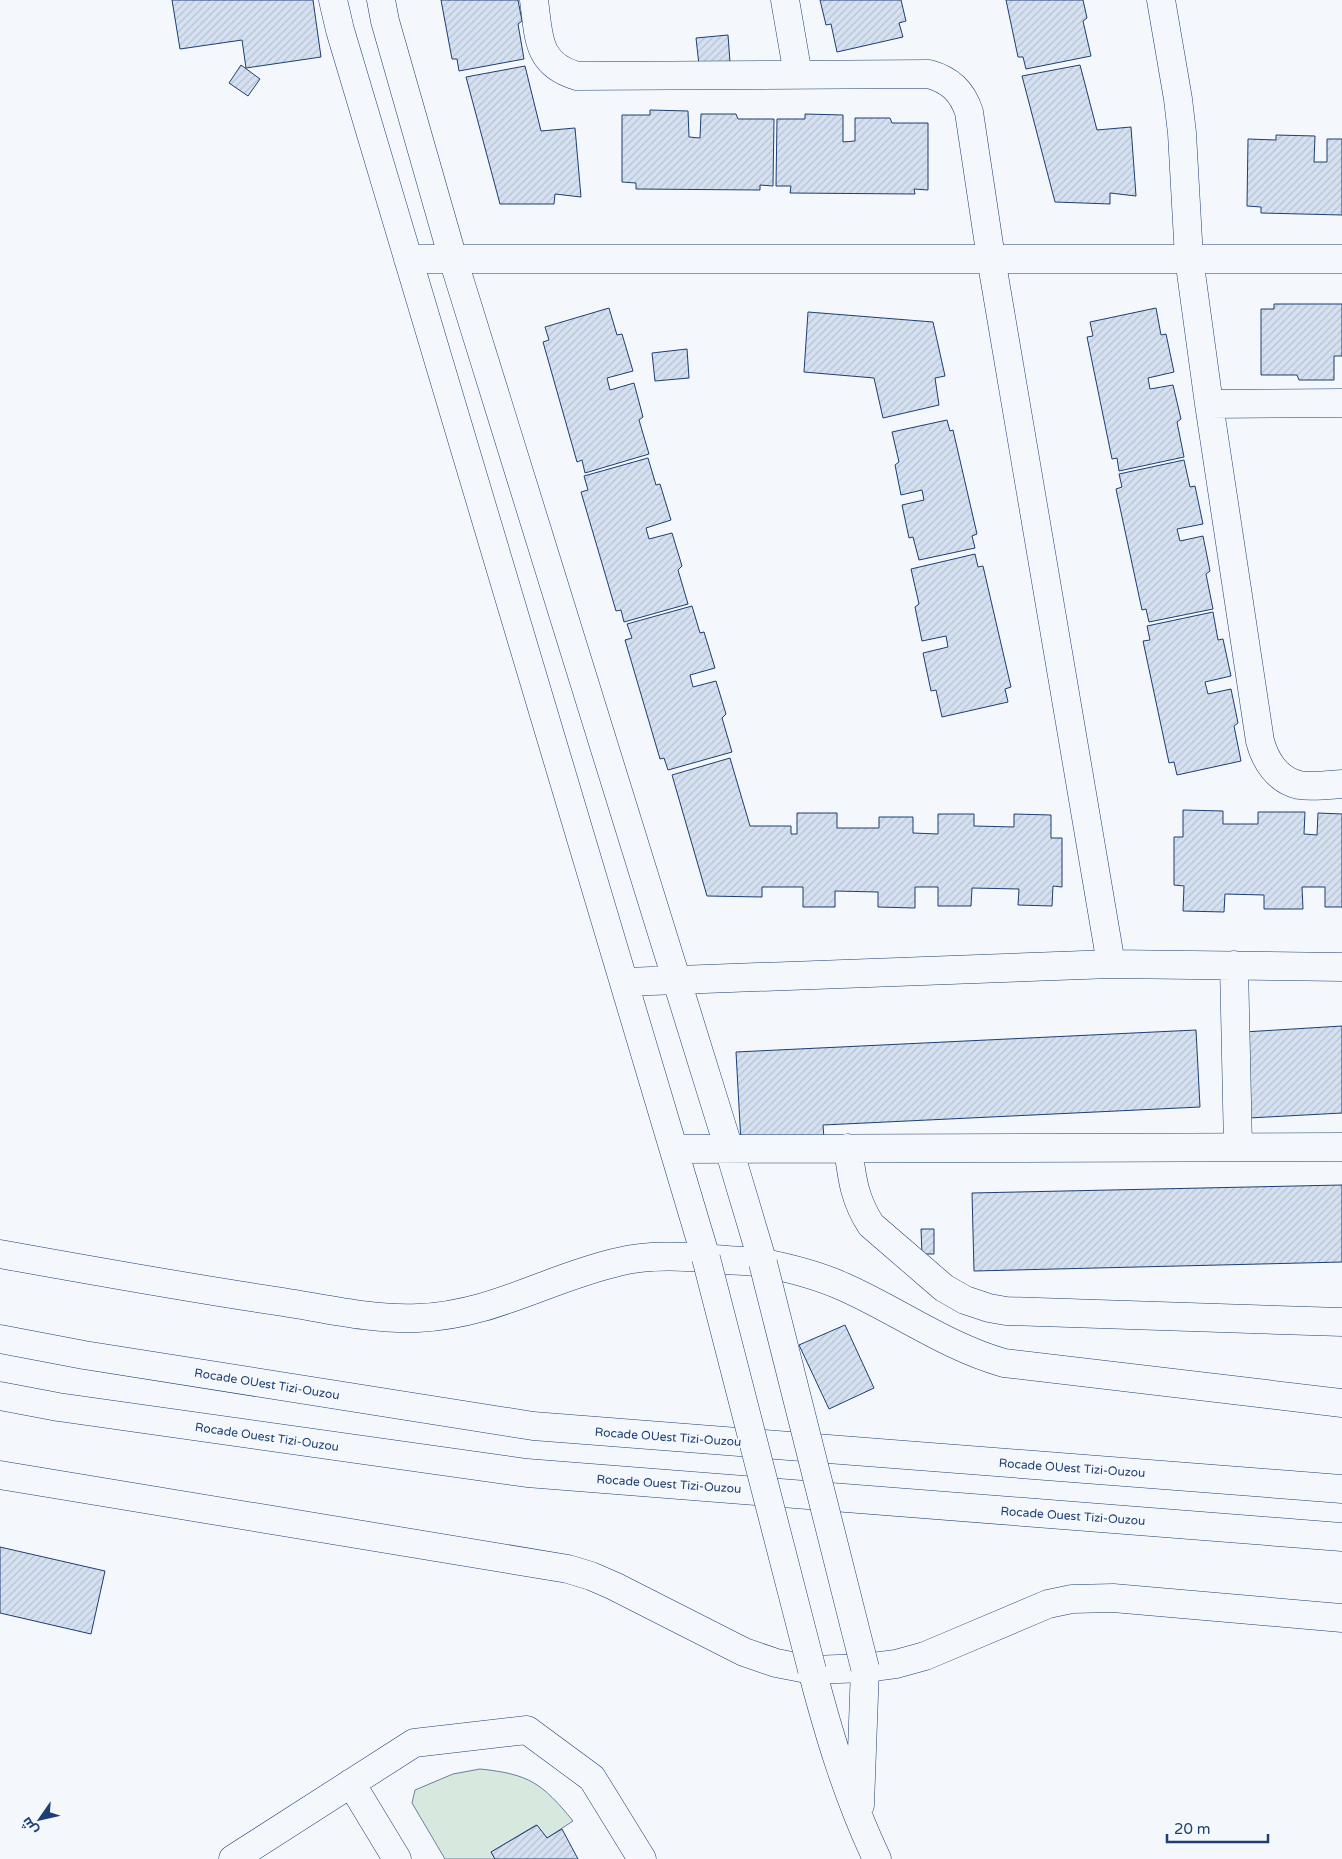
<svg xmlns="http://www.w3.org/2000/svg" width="1342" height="1859" font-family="'Varela Round',Cairo,sans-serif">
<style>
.garden{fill:#d7e8df;stroke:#687fa3}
.building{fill:url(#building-hatch);stroke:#1d3f73}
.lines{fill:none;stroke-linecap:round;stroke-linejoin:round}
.minor-casing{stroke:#1d3f73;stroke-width:29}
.trunk-casing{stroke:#1d3f73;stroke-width:29}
.minor{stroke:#f4f7fb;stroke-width:28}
.trunk{stroke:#f4f7fb;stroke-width:28}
.minor-bridge-casing{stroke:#1d3f73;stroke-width:29;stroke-linecap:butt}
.minor-bridge{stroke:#f4f7fb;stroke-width:28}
.labels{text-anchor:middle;stroke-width:4;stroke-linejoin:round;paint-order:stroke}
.street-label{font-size:12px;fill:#1d3f73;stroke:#f4f7fb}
</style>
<defs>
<pattern id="building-hatch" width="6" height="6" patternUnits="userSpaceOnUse" patternTransform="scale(1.25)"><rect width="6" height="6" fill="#d5e0f0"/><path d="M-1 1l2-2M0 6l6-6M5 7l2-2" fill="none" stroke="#b6c1d1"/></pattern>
</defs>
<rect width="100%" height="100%" fill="#f4f7fb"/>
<path class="garden" d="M 480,1769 C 529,1774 542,1783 573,1821 L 547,1838 L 536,1825 L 491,1852 L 495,1859 L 445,1859 L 412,1803 L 415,1790 L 453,1774 Z"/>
<path class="building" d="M 172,0 L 313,0 L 321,57 L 246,68 L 242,40 L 180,49 Z
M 441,0 L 518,0 L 522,21 L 518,24 L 524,59 L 459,71 L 457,59 L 452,59 Z
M 820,0 L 901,0 L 906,21 L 899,23 L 903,37 L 837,52 L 831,24 L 826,25 Z
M 1006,0 L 1083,0 L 1087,18 L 1083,21 L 1091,56 L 1026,69 L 1023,57 L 1018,57 Z
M 728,35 L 730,62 L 699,65 L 696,38 Z
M 241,65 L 260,79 L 248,96 L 229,83 Z
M 1080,65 L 1097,130 L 1131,127 L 1136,196 L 1110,193 L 1110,204 L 1055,202 L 1022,76 Z
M 525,66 L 541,131 L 575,128 L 581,197 L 555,194 L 554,204 L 500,204 L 466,77 Z
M 650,110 L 688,111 L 689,137 L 700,138 L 701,114 L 736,114 L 738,119 L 774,119 L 773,186 L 760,185 L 760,190 L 636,189 L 636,183 L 622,182 L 622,115 L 650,115 Z
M 805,114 L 843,115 L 843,142 L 855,141 L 855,118 L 890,118 L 892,123 L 928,123 L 928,190 L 914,189 L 915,194 L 790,193 L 791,186 L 776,186 L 777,119 L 805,119 Z
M 1276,135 L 1315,136 L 1314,162 L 1327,162 L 1327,139 L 1342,139 L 1342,215 L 1261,213 L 1261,207 L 1247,206 L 1248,139 L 1276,140 Z
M 1274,304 L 1342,304 L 1342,356 L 1334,356 L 1334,380 L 1299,380 L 1297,375 L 1261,375 L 1261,309 L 1274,309 Z
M 609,308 L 617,335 L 622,334 L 633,371 L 607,378 L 610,390 L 634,383 L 643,417 L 639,420 L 649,454 L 585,473 L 582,460 L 577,462 L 543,342 L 549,340 L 545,327 Z
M 1156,308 L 1161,335 L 1166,334 L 1174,372 L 1148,378 L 1150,389 L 1173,385 L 1181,419 L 1177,422 L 1184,457 L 1119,471 L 1117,458 L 1112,459 L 1087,337 L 1093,336 L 1090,322 Z
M 808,312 L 933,322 L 945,376 L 935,378 L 939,405 L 883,418 L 874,378 L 804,372 Z
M 687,349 L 689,378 L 655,381 L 652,353 Z
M 947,420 L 950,431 L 953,430 L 977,534 L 972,536 L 975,548 L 919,560 L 913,537 L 909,538 L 902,505 L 924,500 L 922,490 L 901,495 L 895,465 L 899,462 L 892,432 Z
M 648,458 L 656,485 L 660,484 L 671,520 L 646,528 L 649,539 L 672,533 L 682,566 L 678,570 L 688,604 L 624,622 L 621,610 L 616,611 L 581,492 L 588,490 L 584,476 Z
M 1184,460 L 1190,487 L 1195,486 L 1203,524 L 1177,529 L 1180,541 L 1203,536 L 1210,571 L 1206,574 L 1213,609 L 1149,622 L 1146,609 L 1142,610 L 1116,489 L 1122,487 L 1119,474 Z
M 975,554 L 978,567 L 983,566 L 1011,687 L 1005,689 L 1008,702 L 942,717 L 936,690 L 931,691 L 923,653 L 948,647 L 946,636 L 922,641 L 915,607 L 919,604 L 911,569 Z
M 692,606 L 700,633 L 704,632 L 715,668 L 690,675 L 693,687 L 716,681 L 726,714 L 722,718 L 732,752 L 668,770 L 664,758 L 660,759 L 625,640 L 632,638 L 627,624 Z
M 1213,612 L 1218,640 L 1223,639 L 1231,676 L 1205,682 L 1208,694 L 1231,689 L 1238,723 L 1234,726 L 1241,761 L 1177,775 L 1174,762 L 1169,763 L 1143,641 L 1150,640 L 1147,626 Z
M 730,758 L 750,826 L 791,826 L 791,834 L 797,834 L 797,813 L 837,813 L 837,828 L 879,828 L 879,817 L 913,817 L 913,833 L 938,834 L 938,814 L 974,814 L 974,826 L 1014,827 L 1014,814 L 1051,815 L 1051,838 L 1062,838 L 1062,887 L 1053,886 L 1052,906 L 1018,905 L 1019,889 L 972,888 L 971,906 L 938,906 L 938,887 L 915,887 L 915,908 L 878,907 L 878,892 L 835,891 L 835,907 L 803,907 L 803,887 L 762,887 L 762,897 L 707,896 L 672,775 Z
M 1183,810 L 1223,811 L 1223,824 L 1258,824 L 1258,812 L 1305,812 L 1304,834 L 1317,835 L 1318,813 L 1342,814 L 1342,907 L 1325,907 L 1325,887 L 1302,887 L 1303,909 L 1264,909 L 1264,895 L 1225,894 L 1224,912 L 1183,911 L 1184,886 L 1174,885 L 1174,837 L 1183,837 Z
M 1342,1026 L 1342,1113 L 1249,1118 L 1244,1032 Z
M 1196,1030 L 1200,1107 L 823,1125 L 824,1139 L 741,1143 L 736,1052 Z
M 1342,1185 L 1342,1262 L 974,1271 L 972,1193 Z
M 921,1229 L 934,1229 L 934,1254 L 922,1254 Z
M 845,1325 L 874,1388 L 829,1409 L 799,1345 Z
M 0,1547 L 105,1571 L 91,1634 L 0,1613 Z
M 537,1825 L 547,1838 L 562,1829 L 578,1859 L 495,1859 L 491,1852 Z"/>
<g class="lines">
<defs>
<path id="minor" d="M 333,0 L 340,30 L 706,1258
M 381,0 L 385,21 L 453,259 L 729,1149 L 763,1263
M 534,0 C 539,36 536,64 577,76 L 929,74 C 950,80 962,91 969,112 L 991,258 L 1111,964
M 785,0 L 798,75
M 1161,0 L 1178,99 L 1182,133 L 1189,258 L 1209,404 L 1260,741 C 1265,760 1277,780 1299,785 C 1312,787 1329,785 1342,784
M 408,259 L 1342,259
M 1209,404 L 1342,403
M 1234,965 L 1238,1147
M 625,982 L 1111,964 L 1342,967
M 848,1148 C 852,1178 854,1199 871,1225 L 944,1288 L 965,1300 L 989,1308 L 1006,1311 L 1342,1322
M 675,1149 L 1342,1147
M 812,1670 C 829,1735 848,1798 877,1859
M 351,1783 L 397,1859
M 860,1805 L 865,1668
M 233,1859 L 414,1743 L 527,1730 L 592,1778 L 642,1859"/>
<path id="trunk" d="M 0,1254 C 94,1271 188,1288 283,1302 C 327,1309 373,1320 418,1318 C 493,1315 548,1278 618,1262 C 653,1253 692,1257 727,1260 C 739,1261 752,1261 764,1263 C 789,1268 820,1276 844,1287 C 898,1311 947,1347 1004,1363 L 1342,1403
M 0,1339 L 84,1355 L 533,1426 L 1342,1489
M 0,1396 L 58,1407 L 527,1473 L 1342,1537
M 0,1475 L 568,1569 L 591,1576 L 614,1586 L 744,1652 L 776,1663 L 812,1670 L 865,1668 L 896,1664 L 925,1656 L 1048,1604 L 1072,1599 L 1113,1598 L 1342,1618"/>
</defs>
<use href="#minor" class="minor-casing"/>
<use href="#trunk" class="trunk-casing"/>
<use href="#minor" class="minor"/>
<use href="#trunk" class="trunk"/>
<defs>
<path id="minor-bridge" d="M 706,1258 L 812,1670
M 763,1263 L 865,1668"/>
</defs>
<use href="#minor-bridge" class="minor-bridge-casing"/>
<use href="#minor-bridge" class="minor-bridge"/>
</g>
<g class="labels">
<g class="street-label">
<text transform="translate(267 1384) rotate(9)" y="4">Rocade OUest Tizi-Ouzou</text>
<text transform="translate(267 1437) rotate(8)" y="4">Rocade Ouest Tizi-Ouzou</text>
<text transform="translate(668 1437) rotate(4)" y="4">Rocade OUest Tizi-Ouzou</text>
<text transform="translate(1072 1468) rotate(4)" y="4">Rocade OUest Tizi-Ouzou</text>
<text transform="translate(669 1484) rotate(4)" y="4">Rocade Ouest Tizi-Ouzou</text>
<text transform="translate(1073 1516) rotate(4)" y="4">Rocade Ouest Tizi-Ouzou</text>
</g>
</g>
<g transform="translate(40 1819) rotate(236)" stroke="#f4f7fb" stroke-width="4" paint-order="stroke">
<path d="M0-4L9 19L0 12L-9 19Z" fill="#1d3f73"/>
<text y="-8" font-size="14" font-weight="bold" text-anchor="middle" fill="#1d3f73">ش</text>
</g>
<path d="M1167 1834v8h101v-8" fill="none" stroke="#1d3f73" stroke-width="2.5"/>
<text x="1174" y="1834" font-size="15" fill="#1d3f73" stroke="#f4f7fb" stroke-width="4" paint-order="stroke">20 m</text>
</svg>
